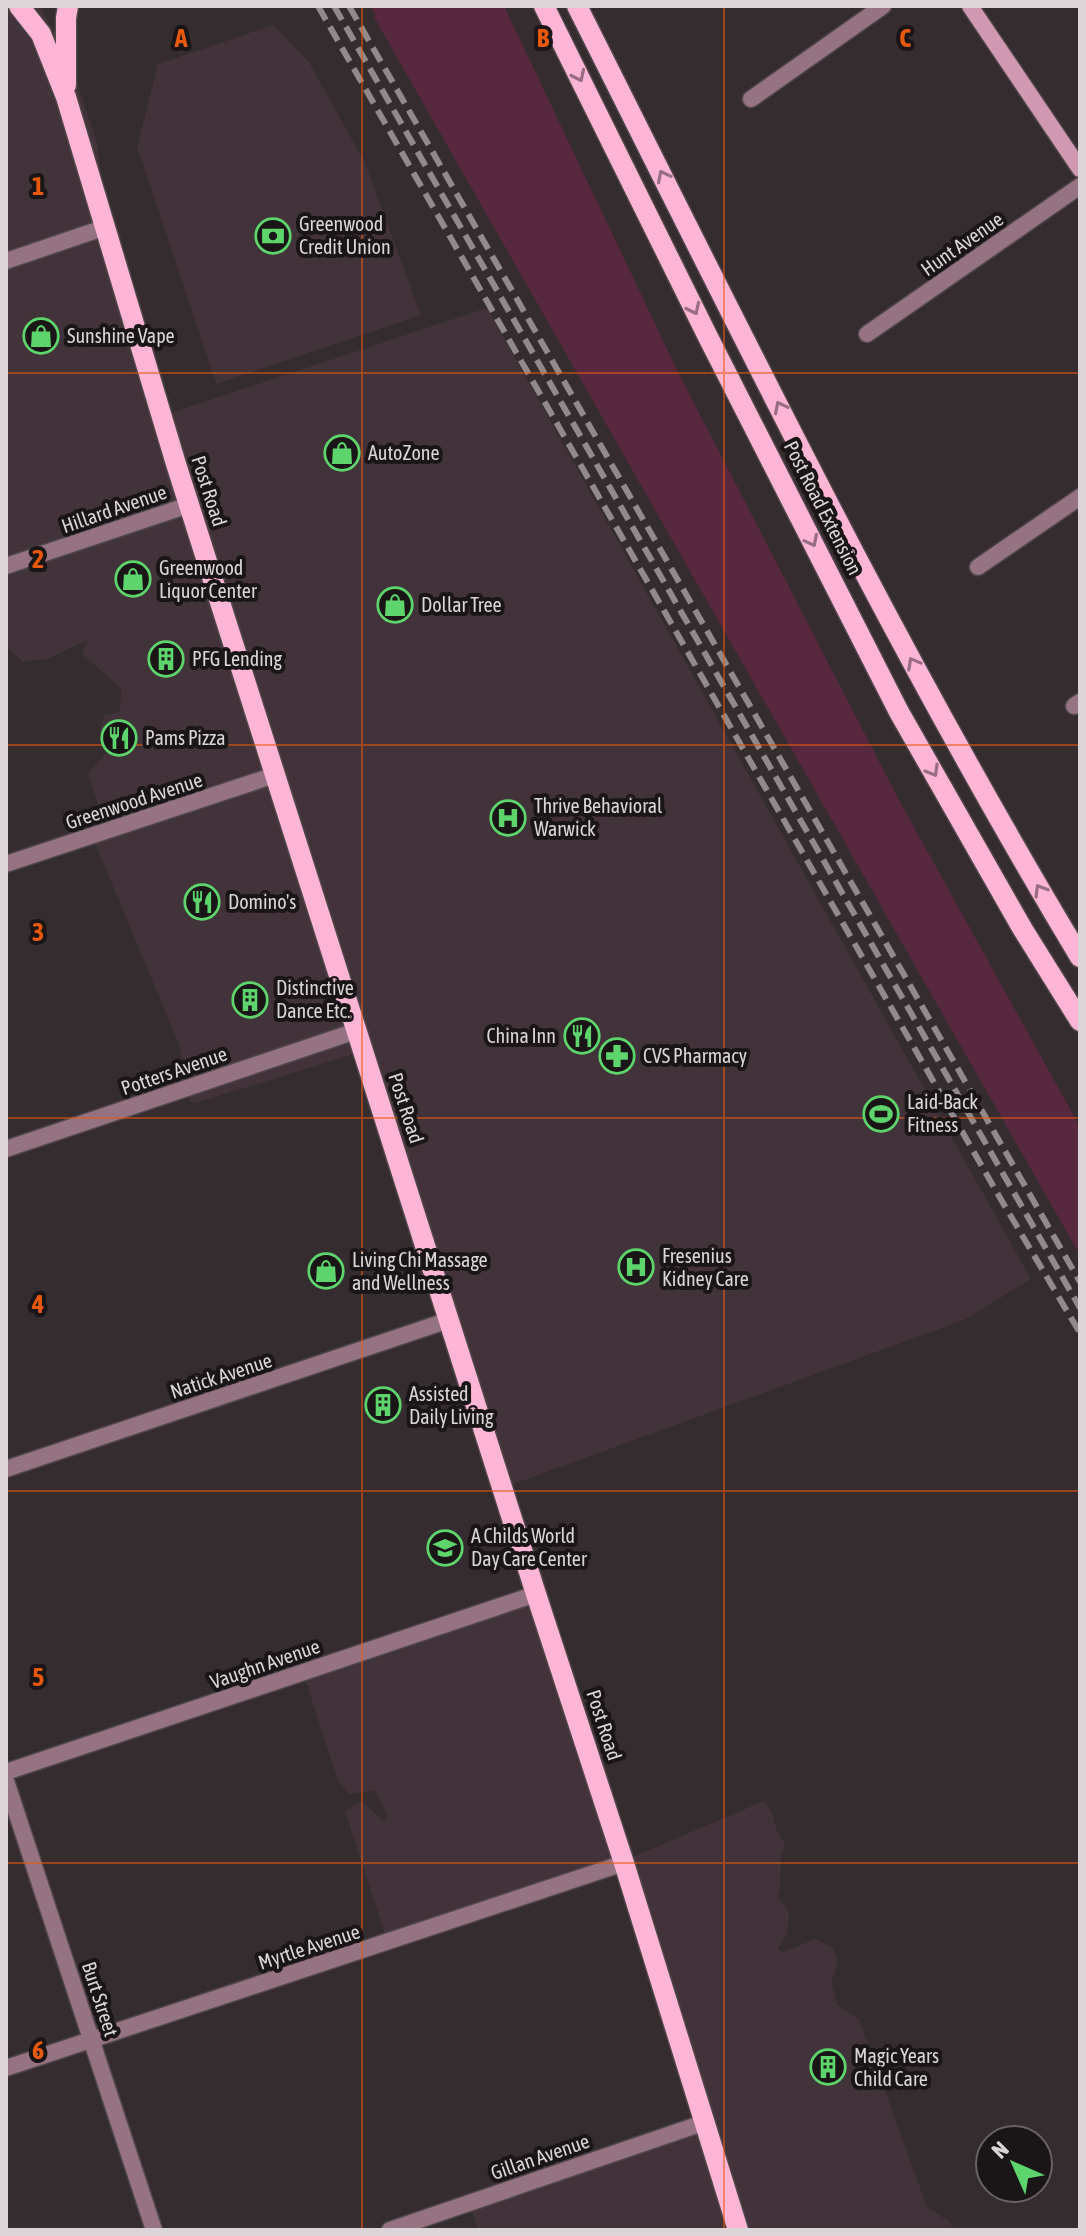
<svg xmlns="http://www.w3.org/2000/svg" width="1086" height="2236" font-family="'Asap Condensed',sans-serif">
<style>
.built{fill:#42333a}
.green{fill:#58283f}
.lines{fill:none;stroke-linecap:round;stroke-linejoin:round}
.street-casing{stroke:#50474a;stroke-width:19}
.secondary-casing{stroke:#50474a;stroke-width:19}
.primary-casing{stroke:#50474a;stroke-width:23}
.street{stroke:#967382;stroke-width:16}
.secondary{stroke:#d199b1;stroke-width:16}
.primary{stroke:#ffb6d6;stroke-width:20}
.rail{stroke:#91898c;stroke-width:6;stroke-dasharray:16 8;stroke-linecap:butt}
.oneway{stroke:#986e80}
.grid{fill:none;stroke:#e8590c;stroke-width:2;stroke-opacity:0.55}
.labels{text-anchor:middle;stroke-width:8;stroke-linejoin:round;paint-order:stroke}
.poi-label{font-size:20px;fill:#dbd5d7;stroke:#1a1517;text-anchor:start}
.street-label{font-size:20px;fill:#dbd5d7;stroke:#1a1517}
.grid-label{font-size:26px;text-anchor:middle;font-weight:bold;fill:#e8590c;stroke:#1a1517;stroke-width:8;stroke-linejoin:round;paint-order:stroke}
</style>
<rect width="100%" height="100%" fill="#352c2f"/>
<path class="built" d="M 6,6 L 41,6 L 75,76 L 97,143 L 103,190 L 159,417 L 487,308 L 1031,1279 L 964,1320 L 505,1487 L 357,1053 L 199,1102 L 190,1102 L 180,1047 L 92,836 L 104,824 L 88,773 L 115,743 L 102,736 L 100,730 L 104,715 L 120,712 L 121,688 L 82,654 L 87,640 L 48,659 L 23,662 L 6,646 Z
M 273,25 L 309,62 L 365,163 L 421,315 L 216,384 L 137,147 L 158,64 Z
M 533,1592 L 623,1861 L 764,1801 L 772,1813 L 777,1832 L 785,1844 L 781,1857 L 780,1888 L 777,1897 L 789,1912 L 787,1933 L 777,1950 L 783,1952 L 816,1939 L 833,1948 L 838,1963 L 831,1983 L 837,2005 L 859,2019 L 927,2207 L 950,2222 L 953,2230 L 478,2230 L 470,2205 L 698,2121 L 627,1870 L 385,1934 L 345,1811 L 361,1801 L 384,1821 L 388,1817 L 375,1791 L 348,1794 L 338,1781 L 303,1673 Z"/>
<path class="green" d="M 370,6 L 504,6 L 678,372 L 899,800 L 1080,1127 L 1080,1255 L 374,17 L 376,16 Z"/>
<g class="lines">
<defs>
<path id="street" d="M 751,99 L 883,6
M 6,261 L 106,227
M 867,334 L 1080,186
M 6,566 L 189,505
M 978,567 L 1080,497
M 1074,706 L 1080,702
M 6,864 L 275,775
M 6,1149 L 356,1031
M 6,1469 L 449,1320
M 6,1772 L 536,1594
M 6,1781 L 154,2230
M 6,2068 L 624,1863
M 390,2230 L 703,2123"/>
<path id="secondary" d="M 970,6 L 1080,169"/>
<path id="primary" d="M 19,6 L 41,34 L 66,97 L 176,464 L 536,1594 L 624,1863 L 738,2230
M 544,6 L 708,337 L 899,712 L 1022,928 L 1080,1021
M 577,6 C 738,326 895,650 1080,957
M 66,85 L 66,18 L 68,6"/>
</defs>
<use href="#street" class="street-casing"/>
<use href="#secondary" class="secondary-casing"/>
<use href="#primary" class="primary-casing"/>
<use href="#street" class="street"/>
<use href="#secondary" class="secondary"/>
<use href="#primary" class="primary"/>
<path class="rail" d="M 318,6 L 1003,1203 L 1080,1333
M 334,6 L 1080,1308
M 349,6 L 1080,1282"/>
</g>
<defs><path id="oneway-chevron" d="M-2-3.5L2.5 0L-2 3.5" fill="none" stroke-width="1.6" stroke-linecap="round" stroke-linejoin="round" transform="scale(2)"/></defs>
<g class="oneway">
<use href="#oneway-chevron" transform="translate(579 76) rotate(64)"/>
<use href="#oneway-chevron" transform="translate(663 176) rotate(-117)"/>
<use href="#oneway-chevron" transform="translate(694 309) rotate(64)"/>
<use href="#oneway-chevron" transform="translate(780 407) rotate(-117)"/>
<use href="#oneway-chevron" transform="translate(812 541) rotate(63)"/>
<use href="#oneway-chevron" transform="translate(913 663) rotate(-119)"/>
<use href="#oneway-chevron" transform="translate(933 771) rotate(60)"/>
<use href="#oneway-chevron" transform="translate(1040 890) rotate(-121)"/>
</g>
<path class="grid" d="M 362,6 L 362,2230M 724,6 L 724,2230M 6,373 L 1080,373M 6,745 L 1080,745M 6,1118 L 1080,1118M 6,1491 L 1080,1491M 6,1863 L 1080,1863"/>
<defs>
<symbol id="bank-ring" viewBox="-11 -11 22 22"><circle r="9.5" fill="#1a1517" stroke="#5ed56c" stroke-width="1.5"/><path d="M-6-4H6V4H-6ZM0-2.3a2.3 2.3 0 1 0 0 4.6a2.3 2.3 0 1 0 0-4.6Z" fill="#5ed56c"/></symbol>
<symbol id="shop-ring" viewBox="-11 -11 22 22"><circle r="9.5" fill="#1a1517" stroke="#5ed56c" stroke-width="1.5"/><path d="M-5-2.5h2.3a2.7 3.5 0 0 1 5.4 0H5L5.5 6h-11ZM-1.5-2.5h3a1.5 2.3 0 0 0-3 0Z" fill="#5ed56c"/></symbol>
<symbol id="building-ring" viewBox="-11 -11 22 22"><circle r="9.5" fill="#1a1517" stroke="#5ed56c" stroke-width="1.5"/><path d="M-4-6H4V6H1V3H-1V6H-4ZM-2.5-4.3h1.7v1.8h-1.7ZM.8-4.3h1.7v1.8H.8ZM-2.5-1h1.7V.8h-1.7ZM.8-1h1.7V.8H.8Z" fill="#5ed56c"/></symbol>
<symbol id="restaurant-ring" viewBox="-11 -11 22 22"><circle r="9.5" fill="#1a1517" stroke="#5ed56c" stroke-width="1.5"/><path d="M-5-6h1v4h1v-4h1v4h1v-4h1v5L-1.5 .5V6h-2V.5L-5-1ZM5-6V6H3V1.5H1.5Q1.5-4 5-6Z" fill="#5ed56c"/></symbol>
<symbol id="hospital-ring" viewBox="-11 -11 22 22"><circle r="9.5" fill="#1a1517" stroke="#5ed56c" stroke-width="1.5"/><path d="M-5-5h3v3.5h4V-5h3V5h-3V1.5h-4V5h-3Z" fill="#5ed56c"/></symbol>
<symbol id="pharmacy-ring" viewBox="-11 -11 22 22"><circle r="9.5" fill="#1a1517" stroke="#5ed56c" stroke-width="1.5"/><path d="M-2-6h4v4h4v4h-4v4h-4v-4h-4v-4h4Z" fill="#5ed56c"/></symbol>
<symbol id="stadium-ring" viewBox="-11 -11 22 22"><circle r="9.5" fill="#1a1517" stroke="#5ed56c" stroke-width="1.5"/><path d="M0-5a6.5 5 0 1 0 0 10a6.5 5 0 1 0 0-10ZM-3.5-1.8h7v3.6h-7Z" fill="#5ed56c"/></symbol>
<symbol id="school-ring" viewBox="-11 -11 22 22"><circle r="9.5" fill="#1a1517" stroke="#5ed56c" stroke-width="1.5"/><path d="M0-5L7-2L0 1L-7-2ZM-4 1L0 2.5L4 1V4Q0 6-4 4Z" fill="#5ed56c"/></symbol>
</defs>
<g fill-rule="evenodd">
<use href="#bank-ring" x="253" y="216" width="40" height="40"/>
<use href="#shop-ring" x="21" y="316" width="40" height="40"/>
<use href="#shop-ring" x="322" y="433" width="40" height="40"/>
<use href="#shop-ring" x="113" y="559" width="40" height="40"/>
<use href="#shop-ring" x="375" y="585" width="40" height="40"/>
<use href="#building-ring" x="146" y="639" width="40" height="40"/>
<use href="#restaurant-ring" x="99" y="718" width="40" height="40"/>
<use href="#hospital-ring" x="488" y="798" width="40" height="40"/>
<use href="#restaurant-ring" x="182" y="882" width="40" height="40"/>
<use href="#building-ring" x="230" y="980" width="40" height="40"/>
<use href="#restaurant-ring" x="562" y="1016" width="40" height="40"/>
<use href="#pharmacy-ring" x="597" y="1036" width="40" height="40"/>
<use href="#stadium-ring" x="861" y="1094" width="40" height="40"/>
<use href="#hospital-ring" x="616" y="1247" width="40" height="40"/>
<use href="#shop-ring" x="306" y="1251" width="40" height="40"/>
<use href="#building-ring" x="363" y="1385" width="40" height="40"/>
<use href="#school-ring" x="425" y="1528" width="40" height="40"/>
<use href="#building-ring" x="808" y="2047" width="40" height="40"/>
</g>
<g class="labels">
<g class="poi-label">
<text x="299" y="231">Greenwood<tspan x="299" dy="23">Credit Union</tspan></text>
<text x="67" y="343">Sunshine Vape</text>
<text x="368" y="460">AutoZone</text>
<text x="159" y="575">Greenwood<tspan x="159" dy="23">Liquor Center</tspan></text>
<text x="421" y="612">Dollar Tree</text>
<text x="192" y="666">PFG Lending</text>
<text x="145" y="745">Pams Pizza</text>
<text x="534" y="813">Thrive Behavioral<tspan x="534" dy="23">Warwick</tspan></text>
<text x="228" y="909">Domino's</text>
<text x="276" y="995">Distinctive<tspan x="276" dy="23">Dance Etc.</tspan></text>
<text x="556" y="1043" text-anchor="end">China Inn</text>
<text x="643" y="1063">CVS Pharmacy</text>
<text x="907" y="1109">Laid-Back<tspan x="907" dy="23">Fitness</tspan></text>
<text x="662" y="1263">Fresenius<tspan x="662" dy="23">Kidney Care</tspan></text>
<text x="352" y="1267">Living Chi Massage<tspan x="352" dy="23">and Wellness</tspan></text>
<text x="409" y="1401">Assisted<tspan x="409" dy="23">Daily Living</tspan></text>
<text x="471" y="1543">A Childs World<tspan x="471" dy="23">Day Care Center</tspan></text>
<text x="854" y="2063">Magic Years<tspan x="854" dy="23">Child Care</tspan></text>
</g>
<g class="street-label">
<text transform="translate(962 244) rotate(-35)" y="7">Hunt Avenue</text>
<text transform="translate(209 491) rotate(72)" y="7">Post Road</text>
<text transform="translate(823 508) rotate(63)" y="7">Post Road Extension</text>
<text transform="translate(114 509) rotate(-19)" y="7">Hillard Avenue</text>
<text transform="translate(134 801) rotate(-18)" y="7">Greenwood Avenue</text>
<text transform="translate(174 1071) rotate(-19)" y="7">Potters Avenue</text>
<text transform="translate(406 1108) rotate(72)" y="7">Post Road</text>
<text transform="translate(221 1376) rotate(-18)" y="7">Natick Avenue</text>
<text transform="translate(265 1664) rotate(-19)" y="7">Vaughn Avenue</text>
<text transform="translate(604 1725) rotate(72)" y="7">Post Road</text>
<text transform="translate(309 1947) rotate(-18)" y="7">Myrtle Avenue</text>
<text transform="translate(100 1999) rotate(72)" y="7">Burt Street</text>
<text transform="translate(540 2157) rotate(-19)" y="7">Gillan Avenue</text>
</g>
</g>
<g class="grid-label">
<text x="181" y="47">A</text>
<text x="543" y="47">B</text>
<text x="905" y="47">C</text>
<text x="38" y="195">1</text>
<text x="38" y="568">2</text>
<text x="38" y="941">3</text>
<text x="38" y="1313">4</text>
<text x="38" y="1686">5</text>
<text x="38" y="2059">6</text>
</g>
<rect width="1086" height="2236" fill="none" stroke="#dbd5d7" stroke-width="16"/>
<g transform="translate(1014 2164) rotate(315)"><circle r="38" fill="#1a1517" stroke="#676264" stroke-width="2"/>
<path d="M0-6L14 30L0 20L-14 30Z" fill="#5ed56c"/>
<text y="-12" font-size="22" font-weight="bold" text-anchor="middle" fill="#dbd5d7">N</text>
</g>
</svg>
